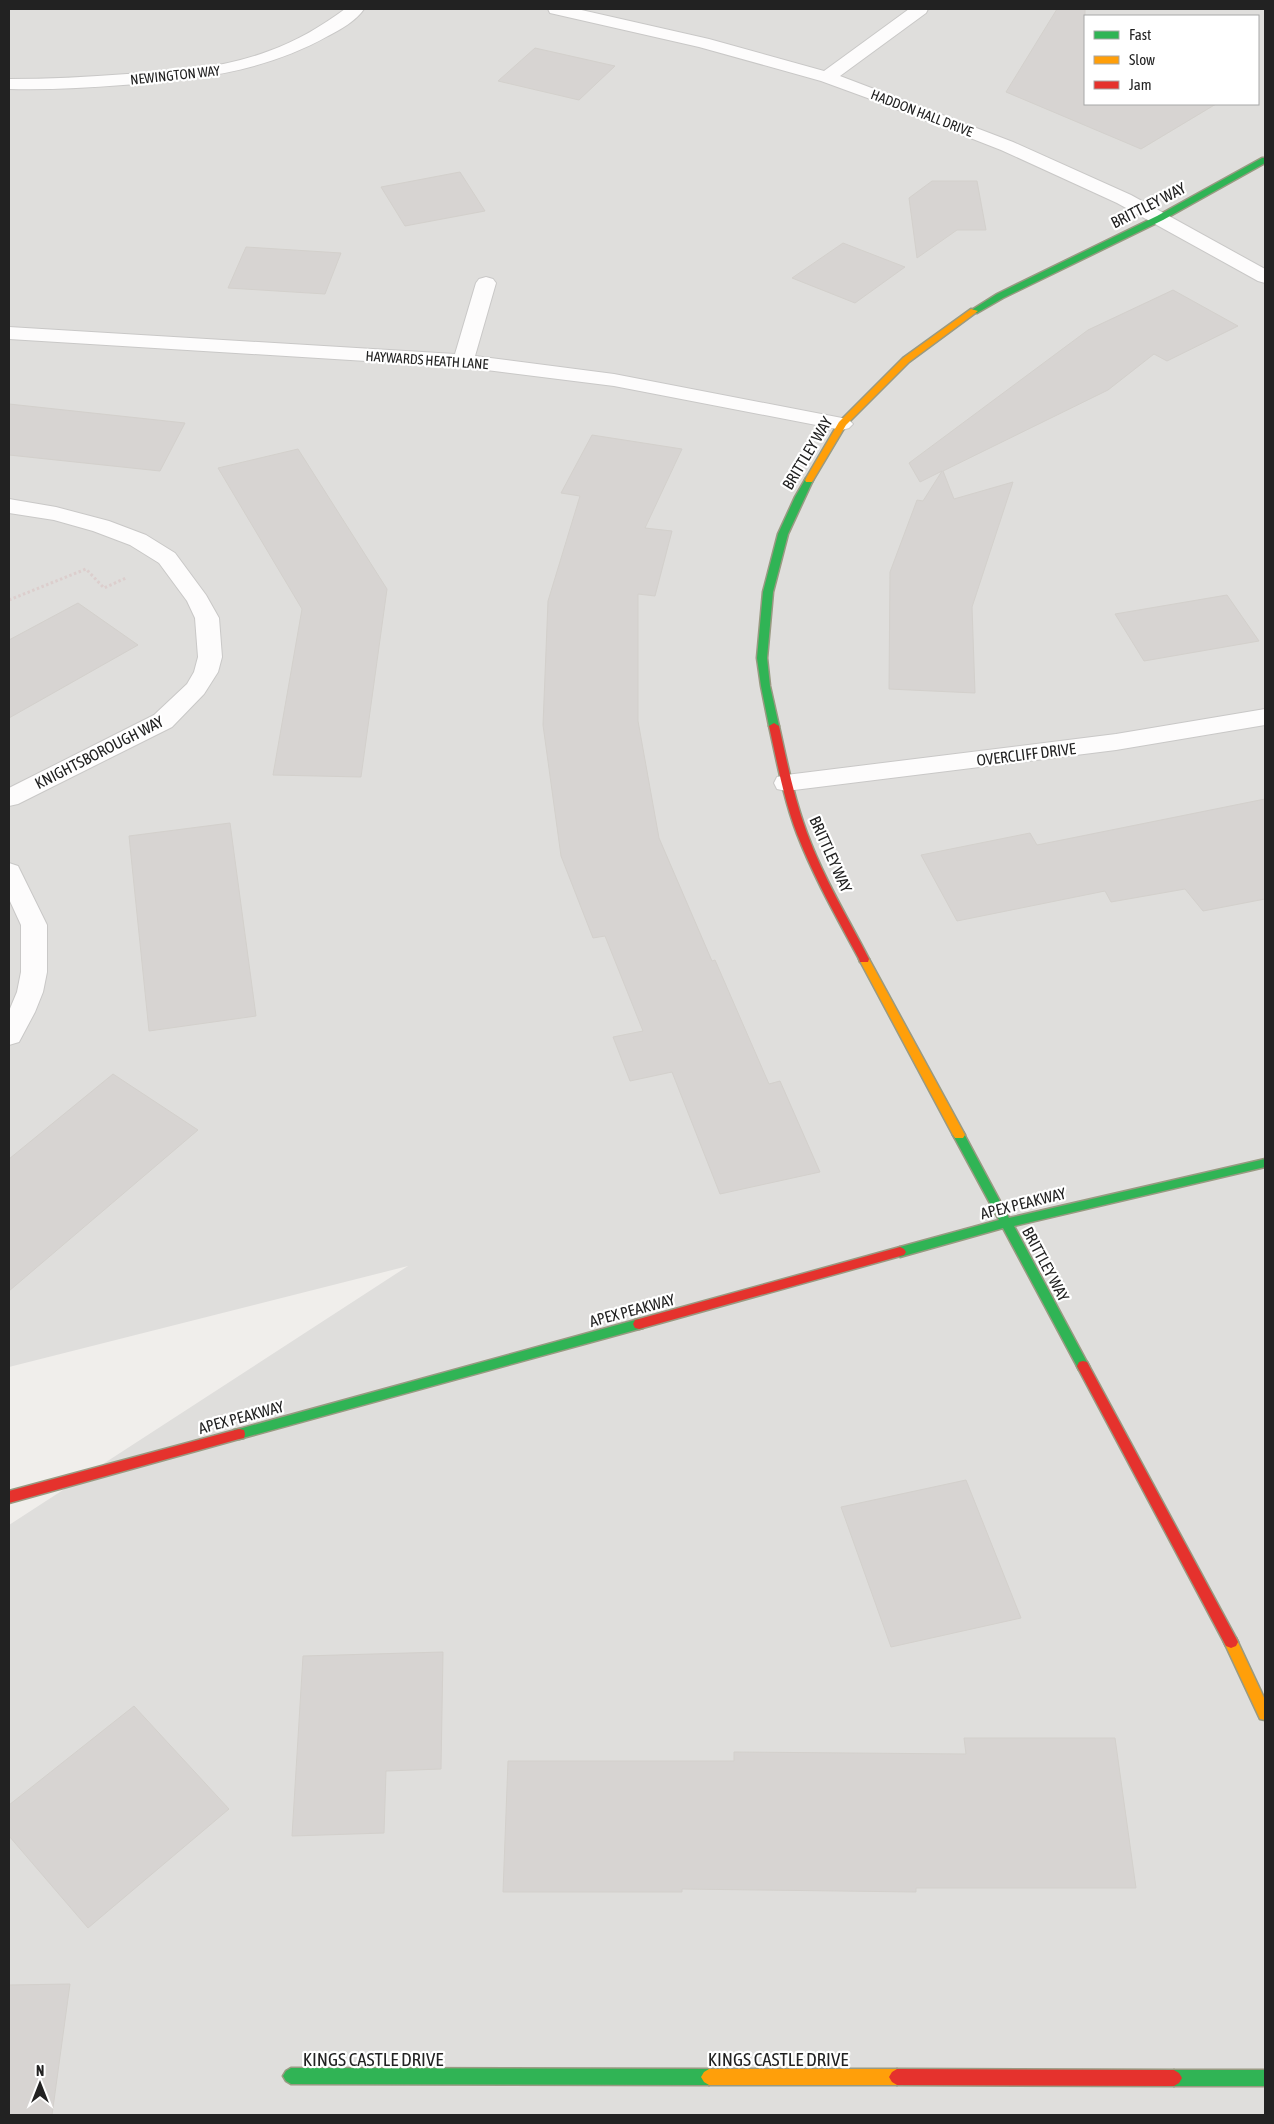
<svg xmlns="http://www.w3.org/2000/svg" width="1274" height="2124" font-family="'Asap Condensed',sans-serif">
<style>
.residential{fill:#dfdedc;fill-rule:evenodd}
.building{fill:#d7d4d2;stroke:#d3d0cc}
.lines{fill:none;stroke-linecap:round;stroke-linejoin:round}
.street-casing{stroke:#c9c8c7;stroke-width:2}
.fast-casing{stroke:#999a82;stroke-width:3}
.slow-casing{stroke:#999a82;stroke-width:3}
.jam-casing{stroke:#999a82;stroke-width:3}
.path{stroke:#dccecd;stroke-width:3;stroke-dasharray:2.5 2.5;stroke-linecap:butt}
.street{fill:#fdfcfc;fill-rule:evenodd}
.fast{fill:#30b455;fill-rule:evenodd}
.slow{fill:#ff9f0a;fill-rule:evenodd}
.jam{fill:#e5322d;fill-rule:evenodd}
.labels{text-anchor:middle;stroke-width:4.5;stroke-linejoin:round;paint-order:stroke}
.far-street-label{font-size:14px;fill:#222;stroke:#fff}
.street-label{font-size:16px;fill:#222;stroke:#fff}
.near-street-label{font-size:19px;fill:#222;stroke:#fff}
</style>
<rect width="100%" height="100%" fill="#f0eeeb"/>
<path class="residential" d="M 9,9 L 1265,9 L 1265,2115 L 9,2115 L 9,1525 L 408,1266 L 9,1367 ZM 1085,16 L 1258,16 L 1258,104 L 1085,104 Z"/>
<path class="building" d="M 1057,9 L 1085,9 L 1085,104 L 1216,104 L 1141,149 L 1006,92 Z
M 535,48 L 615,66 L 579,100 L 498,81 Z
M 460,172 L 485,211 L 405,226 L 381,187 Z
M 932,181 L 977,181 L 986,230 L 957,230 L 917,258 L 909,198 Z
M 843,243 L 905,267 L 855,303 L 792,278 Z
M 246,247 L 341,253 L 325,294 L 228,288 Z
M 1173,290 L 1238,326 L 1167,361 L 1154,354 L 1108,390 L 943,471 L 954,499 L 1013,482 L 972,607 L 975,693 L 889,689 L 890,572 L 917,500 L 923,501 L 942,471 L 920,482 L 909,463 L 1088,330 Z
M 9,404 L 185,423 L 160,471 L 9,455 Z
M 592,435 L 682,449 L 645,528 L 672,531 L 655,596 L 638,594 L 638,721 L 659,838 L 712,961 L 715,960 L 769,1084 L 780,1081 L 820,1172 L 720,1194 L 672,1072 L 630,1081 L 613,1037 L 643,1031 L 605,936 L 593,938 L 561,856 L 543,725 L 548,601 L 580,496 L 561,493 Z
M 298,449 L 387,589 L 361,777 L 273,775 L 302,609 L 218,468 Z
M 1227,595 L 1259,641 L 1144,661 L 1115,614 Z
M 78,603 L 138,645 L 9,718 L 9,640 Z
M 1265,799 L 1265,899 L 1203,911 L 1185,889 L 1111,902 L 1105,891 L 957,921 L 921,855 L 1030,833 L 1037,845 Z
M 230,823 L 256,1016 L 149,1031 L 129,836 Z
M 113,1074 L 198,1130 L 9,1291 L 9,1159 Z
M 966,1480 L 1021,1618 L 891,1647 L 841,1507 Z
M 443,1652 L 441,1769 L 386,1771 L 384,1833 L 292,1836 L 303,1656 Z
M 134,1706 L 229,1809 L 88,1928 L 9,1836 L 9,1805 Z
M 964,1738 L 1115,1738 L 1136,1888 L 916,1888 L 916,1892 L 682,1889 L 682,1892 L 503,1892 L 508,1761 L 734,1761 L 734,1752 L 966,1754 Z
M 70,1984 L 52,2115 L 9,2115 L 9,1985 Z"/>
<g class="lines">
<defs>
<path id="street" d="M 345,9 L 364,9 C 357,20 340,30 328,36 C 264,72 195,80 123,85 C 85,88 47,90 9,89 L 9,79 C 48,79 88,77 127,74 C 175,72 224,68 269,51 C 297,41 322,26 345,9 Z
M 548,9 L 577,9 L 709,39 L 824,71 L 909,9 L 928,9 L 926,13 L 840,76 L 1013,142 L 1131,195 L 1265,269 L 1265,283 L 1258,281 L 1117,203 L 1001,150 L 873,100 L 821,81 L 699,47 L 550,13 Z
M 486,277 L 493,279 L 496,283 L 475,356 L 614,374 L 842,418 L 849,420 L 853,424 L 849,428 L 842,430 L 614,386 L 463,367 L 9,339 L 9,327 L 455,354 L 476,283 L 479,279 Z
M 9,499 L 56,507 L 109,521 L 146,535 L 175,553 L 206,595 L 219,618 L 222,657 L 218,672 L 204,694 L 172,727 L 18,804 L 9,806 L 9,788 L 154,715 L 187,684 L 194,672 L 198,657 L 195,618 L 187,601 L 159,563 L 130,545 L 93,531 L 54,520 L 9,513 Z
M 1265,709 L 1265,725 L 1116,750 L 786,791 L 777,789 L 774,783 L 777,777 L 786,775 L 1116,734 Z
M 9,863 L 18,866 L 47,925 L 47,972 L 43,992 L 35,1012 L 19,1042 L 9,1045 L 9,1011 L 17,992 L 21,972 L 21,925 L 9,899 Z"/>
<path id="fast" d="M 1262,158 L 1265,158 L 1265,163 L 1163,220 L 1003,298 L 977,313 L 970,311 L 997,294 L 1157,216 Z
M 809,477 L 813,480 L 788,534 L 773,592 L 767,658 L 770,686 L 779,726 L 774,729 L 769,726 L 761,686 L 757,658 L 763,592 L 778,534 L 795,497 L 806,478 Z
M 959,1131 L 963,1132 L 1009,1218 L 1265,1159 L 1265,1167 L 1014,1226 L 1089,1366 L 1087,1370 L 1083,1371 L 1079,1370 L 1003,1228 L 900,1257 L 896,1255 L 894,1252 L 896,1249 L 900,1247 L 999,1220 L 953,1135 L 955,1132 Z
M 639,1319 L 643,1320 L 645,1324 L 643,1328 L 639,1329 L 239,1439 L 234,1438 L 233,1434 L 234,1430 L 239,1429 Z
M 291,2068 L 709,2069 L 714,2072 L 717,2077 L 714,2082 L 709,2085 L 291,2084 L 286,2081 L 283,2076 L 286,2071 Z
M 1174,2070 L 1265,2070 L 1265,2086 L 1174,2086 L 1169,2083 L 1166,2078 L 1169,2073 Z"/>
<path id="slow" d="M 971,309 L 978,311 L 909,362 L 846,425 L 812,482 L 806,482 L 805,480 L 839,422 L 903,358 Z
M 864,955 L 869,959 L 965,1135 L 963,1138 L 955,1138 L 953,1135 L 859,959 Z
M 1231,1636 L 1236,1638 L 1265,1700 L 1265,1720 L 1260,1719 L 1224,1642 L 1226,1638 Z
M 709,2069 L 897,2069 L 902,2072 L 905,2077 L 902,2082 L 897,2085 L 709,2085 L 704,2082 L 701,2077 L 704,2072 Z"/>
<path id="jam" d="M 774,723 L 779,726 C 787,762 794,798 807,833 C 823,877 848,918 869,959 L 868,962 L 860,962 L 859,959 C 837,918 814,878 797,834 C 784,800 777,762 769,726 Z
M 900,1247 L 904,1249 L 906,1252 L 904,1255 L 639,1329 L 635,1328 L 633,1324 L 635,1320 L 639,1319 Z
M 1083,1361 L 1087,1362 L 1236,1638 L 1238,1642 L 1236,1646 L 1231,1648 L 1226,1646 L 1079,1370 L 1077,1366 L 1079,1362 Z
M 239,1429 L 244,1430 L 245,1434 L 244,1438 L 239,1439 L 9,1503 L 9,1491 Z
M 897,2069 L 1174,2070 L 1179,2073 L 1182,2078 L 1179,2083 L 1174,2086 L 897,2085 L 892,2082 L 889,2077 L 892,2072 Z"/>
</defs>
<use href="#street" class="street-casing"/>
<use href="#fast" class="fast-casing"/>
<use href="#slow" class="slow-casing"/>
<use href="#jam" class="jam-casing"/>
<path class="path" d="M 9,600 L 86,569 L 104,588 L 126,578"/>
<use href="#street" class="street"/>
<use href="#fast" class="fast"/>
<use href="#slow" class="slow"/>
<use href="#jam" class="jam"/>
</g>
<g class="labels">
<g class="far-street-label">
<text transform="translate(175 75) rotate(-6)" y="5">NEWINGTON WAY</text>
<text transform="translate(922 113) rotate(21)" y="5">HADDON HALL DRIVE</text>
<text transform="translate(427 360) rotate(4)" y="5">HAYWARDS HEATH LANE</text>
</g>
<g class="street-label">
<text transform="translate(1148 205) rotate(-27)" y="6">BRITTLEY WAY</text>
<text transform="translate(807 453) rotate(-59)" y="6">BRITTLEY WAY</text>
<text transform="translate(99 752) rotate(-27)" y="6">KNIGHTSBOROUGH WAY</text>
<text transform="translate(1026 754) rotate(-7)" y="6">OVERCLIFF DRIVE</text>
<text transform="translate(831 854) rotate(66)" y="6">BRITTLEY WAY</text>
<text transform="translate(1023 1203) rotate(-14)" y="6">APEX PEAKWAY</text>
<text transform="translate(1046 1264) rotate(62)" y="6">BRITTLEY WAY</text>
<text transform="translate(632 1310) rotate(-15)" y="6">APEX PEAKWAY</text>
<text transform="translate(241 1417) rotate(-15)" y="6">APEX PEAKWAY</text>
</g>
<g class="near-street-label">
<text x="373" y="2066">KINGS CASTLE DRIVE</text>
<text x="778" y="2066">KINGS CASTLE DRIVE</text>
</g>
</g>
<rect width="1274" height="2124" fill="none" stroke="#222222" stroke-width="20"/>
<rect x="1084" y="15" width="175" height="90" fill="#ffffff" stroke="#a7a7a7"/>
<rect x="1094" y="31" width="25" height="8" fill="#30b455" stroke="#a7a7a7"/>
<text x="1129" y="40" font-size="15" fill="#222222">Fast</text>
<rect x="1094" y="56" width="25" height="8" fill="#ff9f0a" stroke="#a7a7a7"/>
<text x="1129" y="65" font-size="15" fill="#222222">Slow</text>
<rect x="1094" y="81" width="25" height="8" fill="#e5322d" stroke="#a7a7a7"/>
<text x="1129" y="90" font-size="15" fill="#222222">Jam</text>
<g transform="translate(40 2084)" stroke="#ffffff" stroke-width="4" paint-order="stroke">
<path d="M0-4L9 19L0 12L-9 19Z" fill="#222222"/>
<text y="-8" font-size="14" font-weight="bold" text-anchor="middle" fill="#222222">N</text>
</g>
</svg>
